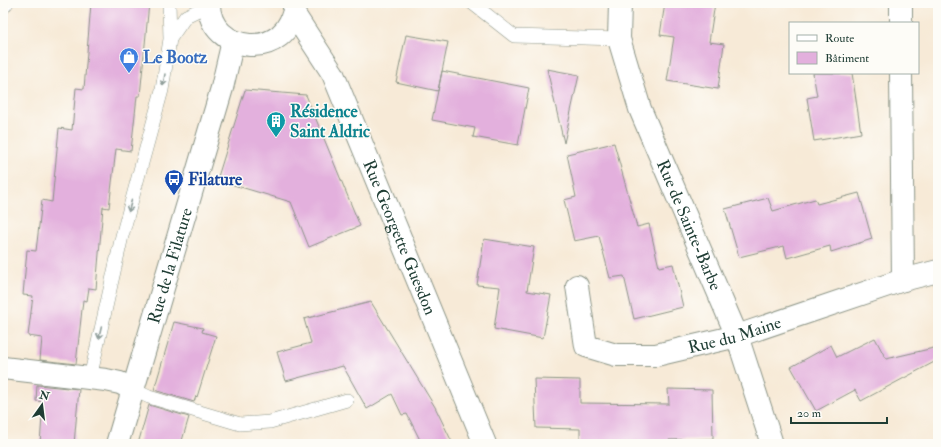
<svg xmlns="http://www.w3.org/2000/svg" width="941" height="447" font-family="'IM FELL Double Pica',serif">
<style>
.building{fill:#e3b0dd}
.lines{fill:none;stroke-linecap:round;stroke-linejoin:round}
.service-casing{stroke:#8b9486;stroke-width:14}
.minor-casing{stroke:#8b9486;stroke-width:24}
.tertiary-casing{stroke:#8b9486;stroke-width:24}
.service{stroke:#fff;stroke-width:13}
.minor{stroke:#fff;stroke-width:22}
.tertiary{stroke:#fff;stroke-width:22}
.oneway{stroke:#8f9e9a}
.labels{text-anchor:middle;stroke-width:3;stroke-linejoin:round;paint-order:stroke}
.shop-label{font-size:17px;font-weight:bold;fill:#366cbe;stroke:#fdfcf7;text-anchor:start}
.culture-label{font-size:17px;font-weight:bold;fill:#0d838f;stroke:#fdfcf7;text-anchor:start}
.transit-label{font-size:17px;font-weight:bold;fill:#164399;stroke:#fdfcf7;text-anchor:start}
.street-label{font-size:17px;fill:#1f3d34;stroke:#fdfcf7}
</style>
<rect width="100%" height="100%" fill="#fdfcf7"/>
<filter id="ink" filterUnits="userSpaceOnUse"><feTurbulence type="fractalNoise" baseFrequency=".025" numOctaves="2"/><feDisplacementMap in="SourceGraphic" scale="8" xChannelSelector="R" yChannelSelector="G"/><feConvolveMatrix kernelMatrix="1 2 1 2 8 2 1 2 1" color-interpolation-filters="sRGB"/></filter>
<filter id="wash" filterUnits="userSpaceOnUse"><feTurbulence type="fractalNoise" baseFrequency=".012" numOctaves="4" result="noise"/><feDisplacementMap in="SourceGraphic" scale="16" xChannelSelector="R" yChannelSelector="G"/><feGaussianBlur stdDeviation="0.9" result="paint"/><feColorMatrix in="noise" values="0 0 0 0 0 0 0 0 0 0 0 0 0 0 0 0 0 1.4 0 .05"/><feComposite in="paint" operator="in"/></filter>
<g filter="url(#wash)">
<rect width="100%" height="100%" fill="#f7ead7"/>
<g id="blocks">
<path class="building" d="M 91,3 L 149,3 L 140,96 L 137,96 L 131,151 L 116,149 L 109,208 L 103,207 L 96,289 L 89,288 L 87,301 L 83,300 L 76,364 L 40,360 L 42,338 L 28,336 L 33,296 L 23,295 L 27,250 L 36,251 L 42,200 L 52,202 L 59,128 L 72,130 L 76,88 L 84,89 Z
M 665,3 L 715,3 L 709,42 L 724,44 L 718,89 L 667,81 L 674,37 L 660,35 Z
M 406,35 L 448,42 L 438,91 L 396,82 Z
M 547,69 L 579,75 L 564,143 Z
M 442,71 L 529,88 L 518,145 L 473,137 L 475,128 L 432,120 Z
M 813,73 L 852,73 L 861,133 L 814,141 L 807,98 L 817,96 Z
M 245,90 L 306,95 L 360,226 L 309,247 L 291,202 L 217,180 Z
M 614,143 L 637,227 L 649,224 L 659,267 L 673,264 L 683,307 L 634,319 L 624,276 L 610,278 L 599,236 L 574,241 L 564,200 L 576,197 L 567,154 Z
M 859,193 L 872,239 L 831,252 L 830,246 L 787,258 L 784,246 L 739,257 L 725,209 L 768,198 L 773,211 L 815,199 L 817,204 Z
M 484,239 L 534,247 L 527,291 L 551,295 L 543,338 L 494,329 L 500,287 L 477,285 Z
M 371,302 L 435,407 L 453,444 L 422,444 L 407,414 L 402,415 L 392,394 L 367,409 L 343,366 L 286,381 L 277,352 L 311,343 L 304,319 Z
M 174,322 L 203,328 L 202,332 L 216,336 L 197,397 L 196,396 L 194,402 L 154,390 Z
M 875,338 L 886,359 L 938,347 L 938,360 L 861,401 L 855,390 L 816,411 L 791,367 L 831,345 L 837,357 Z
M 534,379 L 580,380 L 580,403 L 669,404 L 668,389 L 712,390 L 713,439 L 669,440 L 669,444 L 580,444 L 580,429 L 536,428 Z
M 37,385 L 79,389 L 74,444 L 40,444 L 43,402 L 36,401 Z
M 149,405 L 189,417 L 181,444 L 138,444 Z"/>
</g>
</g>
<g filter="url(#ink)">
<use href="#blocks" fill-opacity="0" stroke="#8b9486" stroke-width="1"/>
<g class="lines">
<defs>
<path id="service" d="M 169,3 L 170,39
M 472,3 L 514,36 L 619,39
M 3,8 L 7,3
M 90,378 L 122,236 L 162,90 L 170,39 L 186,16 L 209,5
M 134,390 L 149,397 L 240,424 L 270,422 L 347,400"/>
<g id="minor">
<path id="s1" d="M 620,3 L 619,39 L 640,109 L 737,336 L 772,444"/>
<path d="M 901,3 L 901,23"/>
<path d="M 901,73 L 903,280"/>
<path id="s2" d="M 577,286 L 586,346 L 616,355 L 656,355 L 737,336 L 903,280 L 938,271"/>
<path d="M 3,368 L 106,380 L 120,383 L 134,390"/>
</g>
<g id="tertiary">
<path d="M 209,3 C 208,54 290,64 295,3"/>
<path id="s3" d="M 294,14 L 333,74 L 485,444"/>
<path id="s4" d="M 117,444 L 222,88 L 233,41"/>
</g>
</defs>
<use href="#service" class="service-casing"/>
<use href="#minor" class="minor-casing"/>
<use href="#tertiary" class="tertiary-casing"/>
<use href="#service" class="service"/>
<use href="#minor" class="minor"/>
<use href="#tertiary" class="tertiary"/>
</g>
<defs><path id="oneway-shaft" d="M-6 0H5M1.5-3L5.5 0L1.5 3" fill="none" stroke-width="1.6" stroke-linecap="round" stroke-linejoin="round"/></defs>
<g class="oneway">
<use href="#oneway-shaft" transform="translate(164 80) rotate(99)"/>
<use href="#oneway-shaft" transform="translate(130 206) rotate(105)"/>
<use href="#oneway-shaft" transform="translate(100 333) rotate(103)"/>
</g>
</g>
<defs>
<symbol id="shop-pin" viewBox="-11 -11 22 30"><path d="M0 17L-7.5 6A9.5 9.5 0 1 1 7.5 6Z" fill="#3f7fe0" stroke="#fdfcf7"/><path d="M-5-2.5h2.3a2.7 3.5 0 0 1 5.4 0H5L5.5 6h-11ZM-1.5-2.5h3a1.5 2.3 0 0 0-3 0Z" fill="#fff"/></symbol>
<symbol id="building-pin" viewBox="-11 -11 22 30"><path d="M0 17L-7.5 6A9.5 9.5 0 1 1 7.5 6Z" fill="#0f9aa8" stroke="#fdfcf7"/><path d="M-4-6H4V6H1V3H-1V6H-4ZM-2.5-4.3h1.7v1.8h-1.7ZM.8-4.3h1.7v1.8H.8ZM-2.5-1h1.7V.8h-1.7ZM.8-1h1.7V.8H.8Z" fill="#fff"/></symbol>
<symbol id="bus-pin" viewBox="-11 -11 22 30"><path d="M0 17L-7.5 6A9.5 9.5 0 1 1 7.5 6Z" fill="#1a4fb4" stroke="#fdfcf7"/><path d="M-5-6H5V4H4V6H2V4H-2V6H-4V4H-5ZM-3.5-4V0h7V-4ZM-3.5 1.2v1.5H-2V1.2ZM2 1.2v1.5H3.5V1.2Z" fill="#fff"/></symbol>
</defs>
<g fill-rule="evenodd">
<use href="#shop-pin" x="118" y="46" width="22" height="30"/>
<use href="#building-pin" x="265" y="110" width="22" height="30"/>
<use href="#bus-pin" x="163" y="168" width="22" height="30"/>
</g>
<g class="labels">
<g class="shop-label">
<text x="143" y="63">Le Bootz</text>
</g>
<g class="culture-label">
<text x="290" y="117">Résidence<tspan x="290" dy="20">Saint Aldric</tspan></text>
</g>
<g class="transit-label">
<text x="188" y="185">Filature</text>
</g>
<g class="street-label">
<text dy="6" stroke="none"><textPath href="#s1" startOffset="235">Rue de Sainte-Barbe</textPath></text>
<text dy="6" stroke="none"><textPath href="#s3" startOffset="248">Rue Georgette Guesdon</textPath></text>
<text dy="6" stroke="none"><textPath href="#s4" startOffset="186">Rue de la Filature</textPath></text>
<text dy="6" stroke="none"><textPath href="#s2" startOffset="213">Rue du Maine</textPath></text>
</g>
</g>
<rect width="941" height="447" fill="none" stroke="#fdfcf7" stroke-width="16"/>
<rect x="789" y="22" width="130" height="52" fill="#fdfcf7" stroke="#a4b0a9"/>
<rect x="797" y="35" width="20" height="6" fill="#ffffff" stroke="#a4b0a9"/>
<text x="825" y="42" font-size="12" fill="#1f3d34">Route</text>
<rect x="797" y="52" width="20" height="12" fill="#e3b0dd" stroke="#a4b0a9"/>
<text x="825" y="62" font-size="12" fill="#1f3d34">Bâtiment</text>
<g transform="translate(42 405) rotate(14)" stroke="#fdfcf7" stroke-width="3" paint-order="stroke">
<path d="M0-3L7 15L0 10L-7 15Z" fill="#1f3d34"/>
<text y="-6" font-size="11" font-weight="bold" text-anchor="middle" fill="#1f3d34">N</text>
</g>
<path d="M791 417v6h96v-6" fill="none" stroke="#1f3d34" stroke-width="2"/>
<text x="797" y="417" font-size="12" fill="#1f3d34" stroke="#fdfcf7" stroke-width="3" paint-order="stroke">20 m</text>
</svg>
